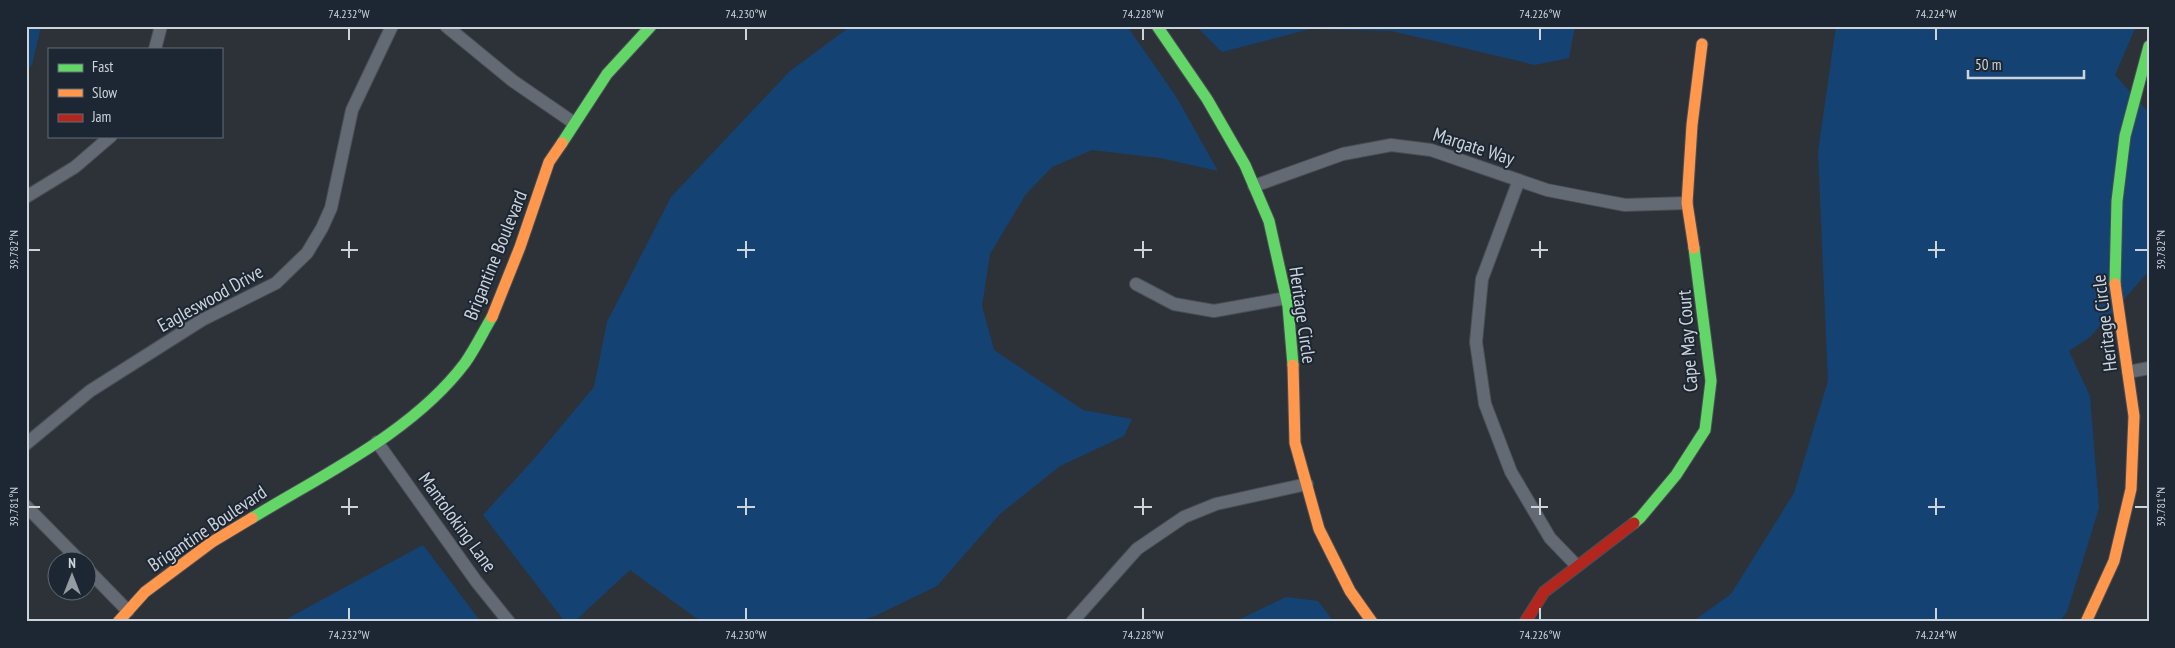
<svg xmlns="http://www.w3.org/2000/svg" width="2175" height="648" font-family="'PT Sans Narrow',sans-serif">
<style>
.green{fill:#144373}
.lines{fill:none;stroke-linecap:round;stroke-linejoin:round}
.street-casing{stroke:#4a4f55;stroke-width:14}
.fast-casing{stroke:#4a4f55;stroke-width:13}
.slow-casing{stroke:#4a4f55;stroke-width:13}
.jam-casing{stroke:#4a4f55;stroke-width:13}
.street{stroke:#636a74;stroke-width:12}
.fast{stroke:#63d668;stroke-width:11}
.slow{stroke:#ff974d;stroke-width:11}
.jam{stroke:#b3261e;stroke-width:11}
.ticks{fill:none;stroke:#ccd3db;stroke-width:2}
.labels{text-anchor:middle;stroke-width:4;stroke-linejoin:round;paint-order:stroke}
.street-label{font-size:19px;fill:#ccd3db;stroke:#1d2733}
.neatline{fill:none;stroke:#ccd3db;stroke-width:2}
.ticks-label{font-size:12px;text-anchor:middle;fill:#ccd3db}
</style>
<rect width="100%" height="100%" fill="#2c3238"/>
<path class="green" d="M 26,26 L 41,26 L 32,65 L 26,70 Z
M 851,26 L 1127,26 L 1177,98 L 1218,171 L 1160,158 L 1092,150 L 1052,167 L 1026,194 L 990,254 L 982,306 L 994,350 L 1083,410 L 1132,419 L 1124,436 L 1060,466 L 1000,514 L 937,586 L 875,616 L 855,622 L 710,622 L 696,618 L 630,570 L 574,622 L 565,622 L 483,515 L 534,459 L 594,387 L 607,322 L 671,197 L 790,71 Z
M 1196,26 L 1575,26 L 1569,58 L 1535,65 L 1392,31 L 1310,29 L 1222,52 Z
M 1836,26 L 2136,26 L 2115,75 L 2149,113 L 2149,271 L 2090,337 L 2069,351 L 2090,396 L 2099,508 L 2067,612 L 2059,622 L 1692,622 L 1731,594 L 1794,493 L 1828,381 L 1818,152 Z
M 423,545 L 481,622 L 281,622 Z
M 1286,597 L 1318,601 L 1334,622 L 1234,622 Z"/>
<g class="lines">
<defs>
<path id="street" d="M 446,26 L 513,81 L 574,123
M 155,49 L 161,26
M 1519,180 L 1482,279 L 1476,342 L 1485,404 L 1511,472 L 1550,538 L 1577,566
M 1254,186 L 1343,154 L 1391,145 L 1431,150 L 1547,190 L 1583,197 L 1625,205 L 1687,203
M 26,197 L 75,167 L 111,136
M 1136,284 L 1174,304 L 1214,311 L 1286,298
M 2128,372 L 2149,368
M 377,442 L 476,581 L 509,622
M 26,444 L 90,391 L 202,320 L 276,283 L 307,253 L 322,228 L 331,208 L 352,110 L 392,26
M 26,506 L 79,560
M 88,570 L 128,611
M 1072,622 L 1137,549 L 1184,517 L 1216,504 L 1307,484"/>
<path id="fast" d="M 1157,26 L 1207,99 L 1245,165 L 1269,221 L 1288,306 L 1293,365
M 562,143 L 607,74 L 651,26
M 2115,284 L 2117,201 L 2125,136 L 2149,46
M 252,518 C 324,474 413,432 465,363 C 475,349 483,332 492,317
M 1634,523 L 1640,518 L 1676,475 L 1705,430 L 1711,381 L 1694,248"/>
<path id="slow" d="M 1694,248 L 1687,203 L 1692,125 L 1702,44
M 492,317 L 520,247 L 549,162 L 562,143
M 1293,365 L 1295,443 L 1319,529 L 1350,591 L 1372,622
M 118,622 L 145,592 L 212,542 L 252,518
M 2086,622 L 2114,561 L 2131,489 L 2134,416 L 2115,284"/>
<path id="jam" d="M 1525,622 L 1544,592 L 1634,523"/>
</defs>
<use href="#street" class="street-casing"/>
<use href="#fast" class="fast-casing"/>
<use href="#slow" class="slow-casing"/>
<use href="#jam" class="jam-casing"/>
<use href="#street" class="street"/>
<use href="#fast" class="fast"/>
<use href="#slow" class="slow"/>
<use href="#jam" class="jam"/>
</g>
<path class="ticks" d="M 349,28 L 349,40M 746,28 L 746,40M 1143,28 L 1143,40M 1540,28 L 1540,40M 1936,28 L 1936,40M 349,241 L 349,258M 746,241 L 746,258M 1143,241 L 1143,258M 1540,241 L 1540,258M 1936,241 L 1936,258M 28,250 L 40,250M 341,250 L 358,250M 737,250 L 755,250M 1134,250 L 1152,250M 1531,250 L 1548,250M 1928,250 L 1945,250M 2135,250 L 2148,250M 349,498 L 349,515M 746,498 L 746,515M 1143,498 L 1143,515M 1540,498 L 1540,515M 1936,498 L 1936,515M 28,507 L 40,507M 341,507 L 358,507M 737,507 L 755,507M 1134,507 L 1152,507M 1531,507 L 1548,507M 1928,507 L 1945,507M 2135,507 L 2148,507M 349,608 L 349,620M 746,608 L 746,620M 1143,608 L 1143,620M 1540,608 L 1540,620M 1936,608 L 1936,620"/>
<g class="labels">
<g class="street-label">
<text transform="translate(1474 146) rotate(18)" y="7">Margate Way</text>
<text transform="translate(495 255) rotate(-68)" y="7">Brigantine Boulevard</text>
<text transform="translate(210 298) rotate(-29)" y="7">Eagleswood Drive</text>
<text transform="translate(1303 315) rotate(82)" y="7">Heritage Circle</text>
<text transform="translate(2104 323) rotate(-97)" y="7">Heritage Circle</text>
<text transform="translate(1687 341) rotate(-94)" y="7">Cape May Court</text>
<text transform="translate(458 522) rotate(54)" y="7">Mantoloking Lane</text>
<text transform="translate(207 528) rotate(-34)" y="7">Brigantine Boulevard</text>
</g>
</g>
<rect width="2175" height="648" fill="none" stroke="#1d2733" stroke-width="55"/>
<rect x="48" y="48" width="175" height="90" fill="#1d2733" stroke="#636c76"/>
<rect x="58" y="64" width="25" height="8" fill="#63d668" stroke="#636c76"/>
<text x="92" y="72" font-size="15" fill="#ccd3db">Fast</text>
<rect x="58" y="89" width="25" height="8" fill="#ff974d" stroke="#636c76"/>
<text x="92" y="98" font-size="15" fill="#ccd3db">Slow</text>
<rect x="58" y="114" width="25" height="8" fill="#b3261e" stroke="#636c76"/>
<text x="92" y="122" font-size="15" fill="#ccd3db">Jam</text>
<g transform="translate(72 576)"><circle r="24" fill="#1d2733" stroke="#636c76"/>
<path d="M0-4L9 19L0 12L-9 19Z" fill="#949ba2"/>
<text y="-8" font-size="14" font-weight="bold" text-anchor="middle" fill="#ccd3db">N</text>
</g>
<path d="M1968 70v8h116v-8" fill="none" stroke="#ccd3db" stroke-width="2.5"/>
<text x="1975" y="70" font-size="15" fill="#ccd3db" stroke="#1d2733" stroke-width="4" paint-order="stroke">50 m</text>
<rect x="28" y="28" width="2120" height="592" class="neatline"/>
<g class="ticks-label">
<text x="349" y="18">74.232°W</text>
<text x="746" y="18">74.230°W</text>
<text x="1143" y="18">74.228°W</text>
<text x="1540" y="18">74.226°W</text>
<text x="1936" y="18">74.224°W</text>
<text transform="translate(14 250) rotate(-90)" y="4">39.782°N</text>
<text transform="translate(2161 250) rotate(-90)" y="4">39.782°N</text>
<text transform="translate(14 507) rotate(-90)" y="4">39.781°N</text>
<text transform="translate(2161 507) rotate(-90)" y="4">39.781°N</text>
<text x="349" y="639">74.232°W</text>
<text x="746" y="639">74.230°W</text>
<text x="1143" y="639">74.228°W</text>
<text x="1540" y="639">74.226°W</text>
<text x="1936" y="639">74.224°W</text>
</g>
</svg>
